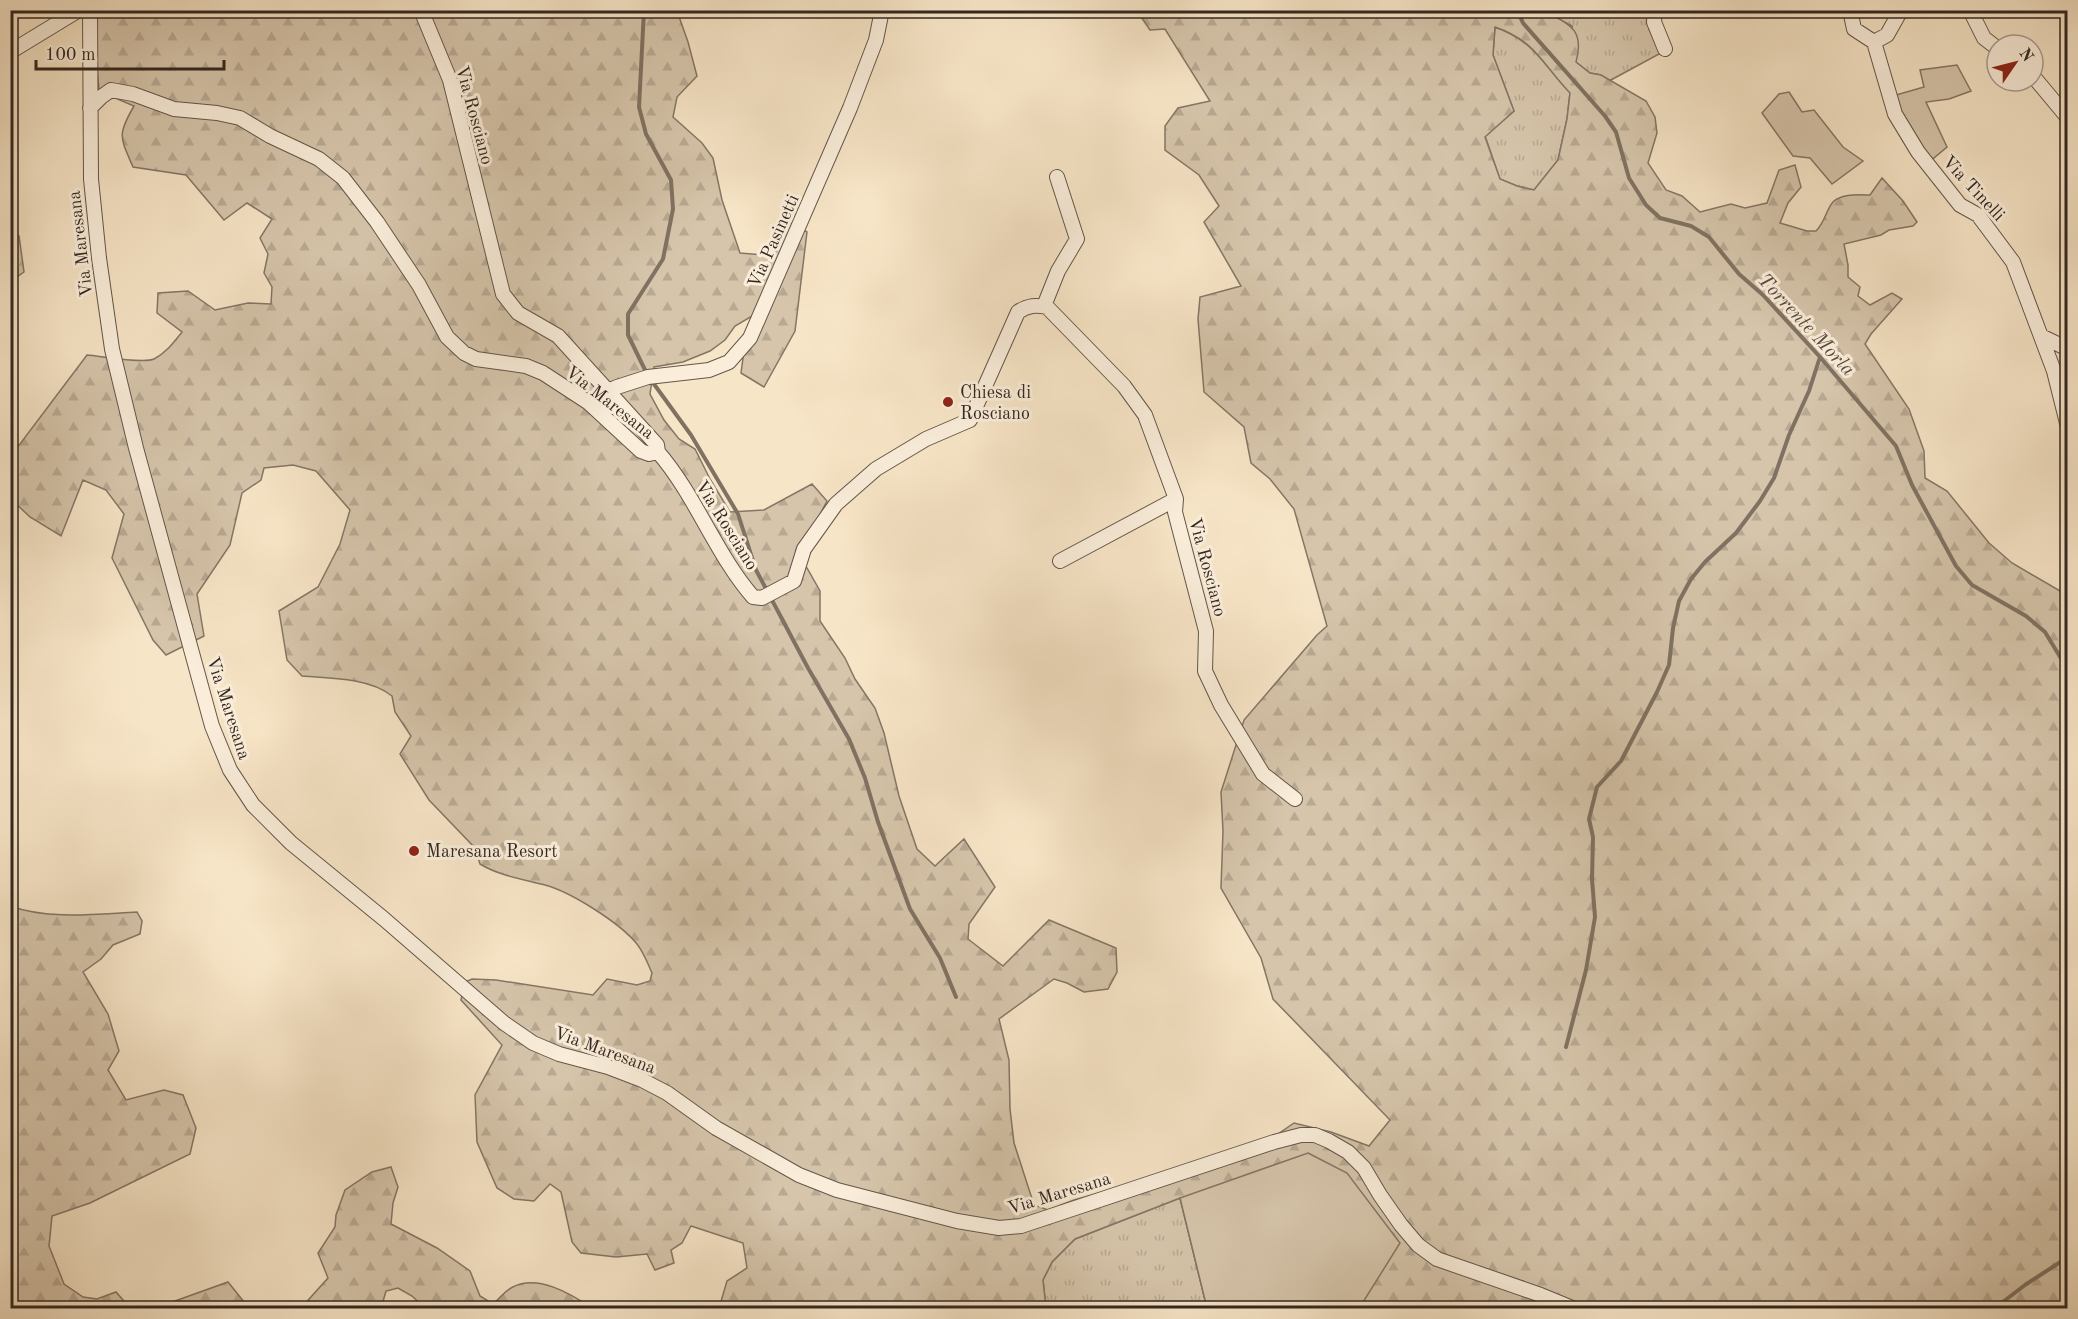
<svg xmlns="http://www.w3.org/2000/svg" width="2078" height="1319" font-family="'Old Standard TT',serif">
<style>
.grass{fill:url(#grass-tufts);stroke:#847666;stroke-width:1.5}
.forest{fill:url(#forest-firs);stroke:#847666;stroke-width:1.5;fill-rule:evenodd}
.garden{fill:#d6c5ab;stroke:#847666;stroke-width:1.5}
.lines{fill:none;stroke-linecap:round;stroke-linejoin:round}
.stream{stroke:#807262;stroke-width:4}
.minor-casing{stroke:#64564a;stroke-width:16}
.minor{stroke:#faeedb;stroke-width:14}
.poi-dot{fill:#8f2418;stroke:#faeedb;stroke-width:2}
.labels{text-anchor:middle;stroke-width:6;stroke-linejoin:round;paint-order:stroke}
.street-label{font-size:18px;fill:#332720;stroke:#faeedb}
.poi-label{font-size:18px;fill:#332720;stroke:#faeedb;text-anchor:start}
.water-label{font-size:20px;font-style:italic;fill:#5a4c41;stroke:#faeedb}
</style>
<defs>
<pattern id="grass-tufts" width="24" height="20" patternUnits="userSpaceOnUse" patternTransform="scale(1.5)"><rect width="24" height="20" fill="#d6c5ab"/><path d="M3 7l-1-3M5 7V3M7 7l1-3M15 17l-1-3M17 17v-4M19 17l1-3" fill="none" stroke="#b8a993"/></pattern>
<pattern id="forest-firs" width="22" height="20" patternUnits="userSpaceOnUse" patternTransform="scale(1.5)"><rect width="22" height="20" fill="#d6c5ab"/><path d="M5 1l3.5 6h-7zM16 11l3.5 6h-7z" fill="#b8a993"/></pattern>
</defs>
<rect width="100%" height="100%" fill="#f7e5c7"/>
<filter id="stains"><feTurbulence type="fractalNoise" baseFrequency=".00333" numOctaves="4"/><feColorMatrix values="0 0 0 0 .2 0 0 0 0 .09 0 0 0 0 .02 0 0 0 .5 -.17"/></filter>
<radialGradient id="worn" r=".72"><stop offset=".6" stop-color="#630" stop-opacity="0"/><stop offset="1" stop-color="#630" stop-opacity=".3"/></radialGradient>
<path class="grass" d="M 1544,11 L 1647,11 L 1649,29 L 1661,53 L 1609,81 L 1601,75 L 1590,73 L 1576,62 L 1572,26 Z
M 1495,27 C 1536,42 1542,64 1570,92 L 1567,119 L 1558,160 L 1534,190 L 1517,186 L 1500,179 L 1485,136 L 1514,111 L 1493,55 Z
M 1180,1198 L 1207,1308 L 1046,1308 L 1043,1280 L 1052,1262 L 1075,1239 Z"/>
<path class="forest" d="M 98,11 L 677,11 L 688,42 L 697,76 L 677,97 L 673,117 L 702,143 L 713,158 L 722,200 L 740,253 L 774,256 L 789,222 L 807,232 L 795,331 L 764,387 L 741,373 L 745,343 L 752,316 L 735,326 L 725,340 L 710,351 L 683,362 L 654,367 L 650,394 L 664,420 L 679,439 L 695,449 L 710,479 L 730,512 L 764,510 L 812,484 L 827,501 L 796,560 L 807,568 L 820,591 L 820,621 L 845,658 L 855,679 L 875,708 L 884,733 L 899,796 L 917,849 L 935,866 L 964,839 L 995,887 L 969,924 L 968,939 L 1003,966 L 1049,920 L 1116,948 L 1117,972 L 1108,989 L 1084,992 L 1067,983 L 1054,979 L 999,1019 L 1009,1060 L 1010,1109 L 1014,1143 L 1034,1205 L 1048,1210 L 1074,1200 L 1121,1187 L 1208,1157 L 1272,1138 L 1294,1123 L 1331,1132 L 1369,1146 L 1390,1120 L 1273,999 L 1261,958 L 1221,888 L 1223,831 L 1221,792 L 1244,720 L 1317,635 L 1327,626 L 1294,509 L 1270,479 L 1251,463 L 1244,427 L 1204,392 L 1198,319 L 1200,297 L 1241,286 L 1204,222 L 1219,206 L 1199,175 L 1165,150 L 1165,126 L 1178,108 L 1210,101 L 1165,29 L 1150,30 L 1137,11 L 1544,11 C 1569,24 1585,29 1576,62 L 1590,73 L 1601,75 L 1646,101 L 1655,117 L 1657,133 L 1648,163 L 1666,190 L 1682,196 L 1700,212 L 1731,204 L 1745,208 L 1767,203 L 1779,170 L 1795,165 L 1801,187 L 1788,203 L 1780,223 L 1807,231 L 1816,231 C 1825,222 1826,210 1833,202 C 1842,193 1859,195 1870,195 L 1882,178 L 1903,201 L 1917,222 L 1913,226 L 1889,230 L 1881,235 L 1844,244 L 1848,265 L 1848,277 L 1860,287 L 1858,296 L 1870,305 L 1892,293 L 1902,299 L 1871,334 L 1865,344 L 1909,409 L 1924,451 L 1925,478 L 1947,491 L 1989,543 L 2012,563 L 2067,595 L 2067,1308 L 1207,1308 L 1180,1198 L 1075,1239 L 1052,1262 L 1043,1280 L 1046,1308 L 719,1308 L 727,1281 L 747,1268 L 743,1243 L 691,1226 L 682,1243 L 671,1250 L 674,1263 L 655,1270 L 647,1254 L 616,1257 L 581,1253 L 572,1242 L 561,1192 L 550,1184 L 534,1201 L 514,1199 L 497,1188 L 477,1142 L 475,1095 L 502,1045 L 461,1000 L 465,982 L 472,979 L 496,980 L 593,995 L 607,979 L 637,985 L 650,981 L 652,973 C 648,964 644,953 637,944 C 620,923 571,892 545,885 C 522,879 500,876 480,864 L 475,848 L 429,800 L 400,754 L 411,736 L 395,712 L 392,696 C 370,678 330,678 302,676 L 287,660 L 279,611 L 318,587 L 340,544 L 350,510 L 316,471 L 293,465 L 264,468 L 261,480 L 242,493 L 230,545 L 197,594 L 204,636 L 166,655 L 153,640 L 112,558 L 124,514 L 106,490 L 83,480 L 61,536 L 30,517 L 11,499 L 11,454 L 14,452 L 87,355 C 101,356 143,364 154,359 C 166,353 174,342 182,332 L 157,313 L 158,293 L 188,291 L 215,310 L 248,303 L 271,304 L 272,287 L 264,273 L 268,254 L 260,238 L 272,219 L 247,203 L 224,220 L 186,175 L 133,167 C 120,137 117,135 134,106 L 99,91 L 95,44 ZM 1495,27 C 1536,41 1542,64 1570,93 L 1567,119 L 1558,160 L 1534,190 L 1517,186 L 1500,179 L 1485,137 L 1514,111 L 1493,55 Z
M 10,229 L 19,236 L 24,272 L 11,281 Z
M 10,906 C 49,920 96,914 137,912 L 142,921 L 140,934 L 113,945 L 101,959 L 83,972 L 108,1014 L 119,1051 L 108,1070 L 126,1100 L 164,1090 L 183,1095 L 196,1128 L 190,1154 L 90,1203 L 52,1216 L 49,1246 L 64,1284 L 83,1297 L 97,1299 L 116,1292 L 130,1308 L 11,1308 Z
M 391,1167 L 398,1187 L 393,1203 L 391,1224 L 437,1248 L 470,1271 L 480,1296 L 493,1304 C 499,1299 505,1291 511,1288 C 537,1273 571,1294 592,1308 C 580,1309 568,1309 556,1308 C 545,1308 533,1302 522,1308 L 425,1308 L 412,1296 L 398,1288 L 386,1291 L 382,1305 L 374,1308 L 301,1308 L 328,1278 L 318,1253 L 335,1227 L 336,1215 L 345,1190 L 372,1172 Z
M 228,1282 L 249,1308 L 161,1308 L 161,1306 Z"/>
<path class="garden" d="M 1957,65 L 1971,91 L 1949,99 L 1926,102 L 1947,147 L 1929,162 L 1900,115 L 1896,95 L 1924,87 L 1920,70 Z
M 1789,92 L 1802,112 L 1814,110 L 1843,147 L 1863,161 L 1832,184 L 1810,158 L 1793,156 L 1762,113 L 1779,94 Z
M 1308,1153 L 1347,1173 L 1400,1243 L 1360,1307 L 1207,1308 L 1180,1198 Z"/>
<g class="lines">
<path class="stream" d="M 644,10 L 639,107 L 646,134 L 671,180 L 673,209 L 663,259 L 628,314 L 628,335 L 647,374
M 1517,10 L 1523,23 L 1605,116 L 1616,132 L 1629,178 L 1646,205 L 1660,218 L 1691,226 L 1709,237 L 1739,274 L 1763,295 L 1820,357 L 1896,446 L 1912,485 L 1956,566 L 1972,585 L 2026,616 L 2045,632 L 2068,670
M 651,380 L 691,435 L 738,514 L 756,570 L 808,668 L 849,739 L 865,778 L 878,822 L 910,909 L 940,958 L 956,997
M 1566,1047 L 1586,970 L 1595,917 L 1592,879 L 1593,837 L 1589,819 L 1597,787 L 1621,761 L 1657,692 L 1669,665 L 1673,628 L 1679,601 L 1691,579 L 1705,562 L 1736,533 L 1760,501 L 1774,478 L 1789,435 L 1809,391 L 1820,357
M 1995,1308 L 2025,1285 L 2068,1257"/>
<defs>
<path id="minor" d="M 90,10 L 91,179 L 99,258 L 112,349 L 136,448 L 212,726 L 230,770 L 253,805 L 291,843 L 384,919 L 504,1023 L 533,1043 L 559,1054 L 608,1067 L 642,1080 L 667,1093 L 716,1128 L 799,1175 L 837,1190 L 957,1221 L 999,1228 L 1021,1226 L 1274,1142 L 1301,1135 L 1315,1135 L 1329,1141 L 1348,1152 L 1364,1168 L 1380,1195 L 1401,1225 L 1418,1245 L 1437,1259 L 1538,1294 L 1572,1308
M 421,10 L 450,80 L 503,294 L 518,313 L 558,336 L 657,445 L 658,452 C 696,496 715,553 753,597 L 762,598 L 794,581 L 804,549 L 836,504 L 876,469 L 926,439 L 970,420 L 1018,312 C 1028,305 1036,305 1047,307 L 1124,386 L 1145,415 L 1176,499 L 1175,512 L 1206,631 L 1205,671 L 1221,705 L 1263,774 L 1295,799
M 1655,10 L 1654,22 L 1665,49
M 1850,10 L 1854,29 L 1874,42
M 1970,10 L 1984,38 L 1997,48
M 1874,42 L 1895,114 L 1918,152 L 1960,205 L 1978,215 L 2013,262 L 2054,371 L 2068,427
M 1874,42 L 1887,35 L 1901,10
M 10,52 L 79,10
M 2033,76 L 2068,118
M 90,108 L 101,97 L 111,90 L 133,94 L 174,109 L 217,113 L 240,118 L 270,136 L 319,159 L 343,178 L 377,222 L 419,285 L 447,337 L 464,353 L 476,359 L 526,366 L 543,373 L 589,403 L 641,451 L 649,454 L 658,452
M 1044,306 L 1058,271 L 1077,239 L 1057,177
M 2041,336 L 2068,349
M 608,391 L 617,387 L 648,377 L 709,370 L 729,362 L 750,338 L 850,108 L 876,40 L 882,10
M 1060,561 L 1176,499"/>
</defs>
<use href="#minor" class="minor-casing"/>
<use href="#minor" class="minor"/>
</g>
<g class="poi-dot">
<circle cx="948" cy="402" r="6"/>
<circle cx="414" cy="851" r="6"/>
</g>
<g class="labels">
<g class="street-label">
<text transform="translate(475 115) rotate(75)" y="6">Via Rosciano</text>
<text transform="translate(1974 188) rotate(47)" y="6">Via Tinelli</text>
<text transform="translate(773 241) rotate(-66)" y="6">Via Pasinetti</text>
<text transform="translate(80 244) rotate(-97)" y="6">Via Maresana</text>
<text transform="translate(610 402) rotate(38)" y="6">Via Maresana</text>
<text transform="translate(727 525) rotate(58)" y="6">Via Rosciano</text>
<text transform="translate(1208 567) rotate(75)" y="6">Via Rosciano</text>
<text transform="translate(229 708) rotate(72)" y="6">Via Maresana</text>
<text transform="translate(605 1050) rotate(20)" y="6">Via Maresana</text>
<text transform="translate(1059 1193) rotate(-17)" y="6">Via Maresana</text>
</g>
<g class="poi-label">
<text x="960" y="398">Chiesa di<tspan x="960" dy="21">Rosciano</tspan></text>
<text x="426" y="857">Maresana Resort</text>
</g>
<g class="water-label">
<text transform="translate(1807 324) rotate(47)" y="7">Torrente Morla</text>
</g>
</g>
<rect width="2078" height="1319" fill="none" stroke="#f7e5c7" stroke-width="36"/>
<rect x="12" y="12" width="2054" height="1295" fill="none" stroke="#332720" stroke-width="3"/>
<rect x="18" y="18" width="2042" height="1283" fill="none" stroke="#332720" stroke-width="1.5"/>
<g transform="translate(2015 63) rotate(55)"><circle r="28" fill="#faeedb" stroke="#aa9e90" stroke-width="1.5"/>
<path d="M0-4.5L10 22L0 15L-10 22Z" fill="#8f2418"/>
<text y="-9" font-size="16" font-weight="bold" text-anchor="middle" fill="#332720">N</text>
</g>
<path d="M36 60v9h188v-9" fill="none" stroke="#332720" stroke-width="3"/>
<text x="45" y="60" font-size="18" fill="#332720" stroke="#faeedb" stroke-width="4.5" paint-order="stroke">100 m</text>
<rect width="100%" height="100%" filter="url(#stains)"/>
<rect width="100%" height="100%" fill="url(#worn)"/>
</svg>
